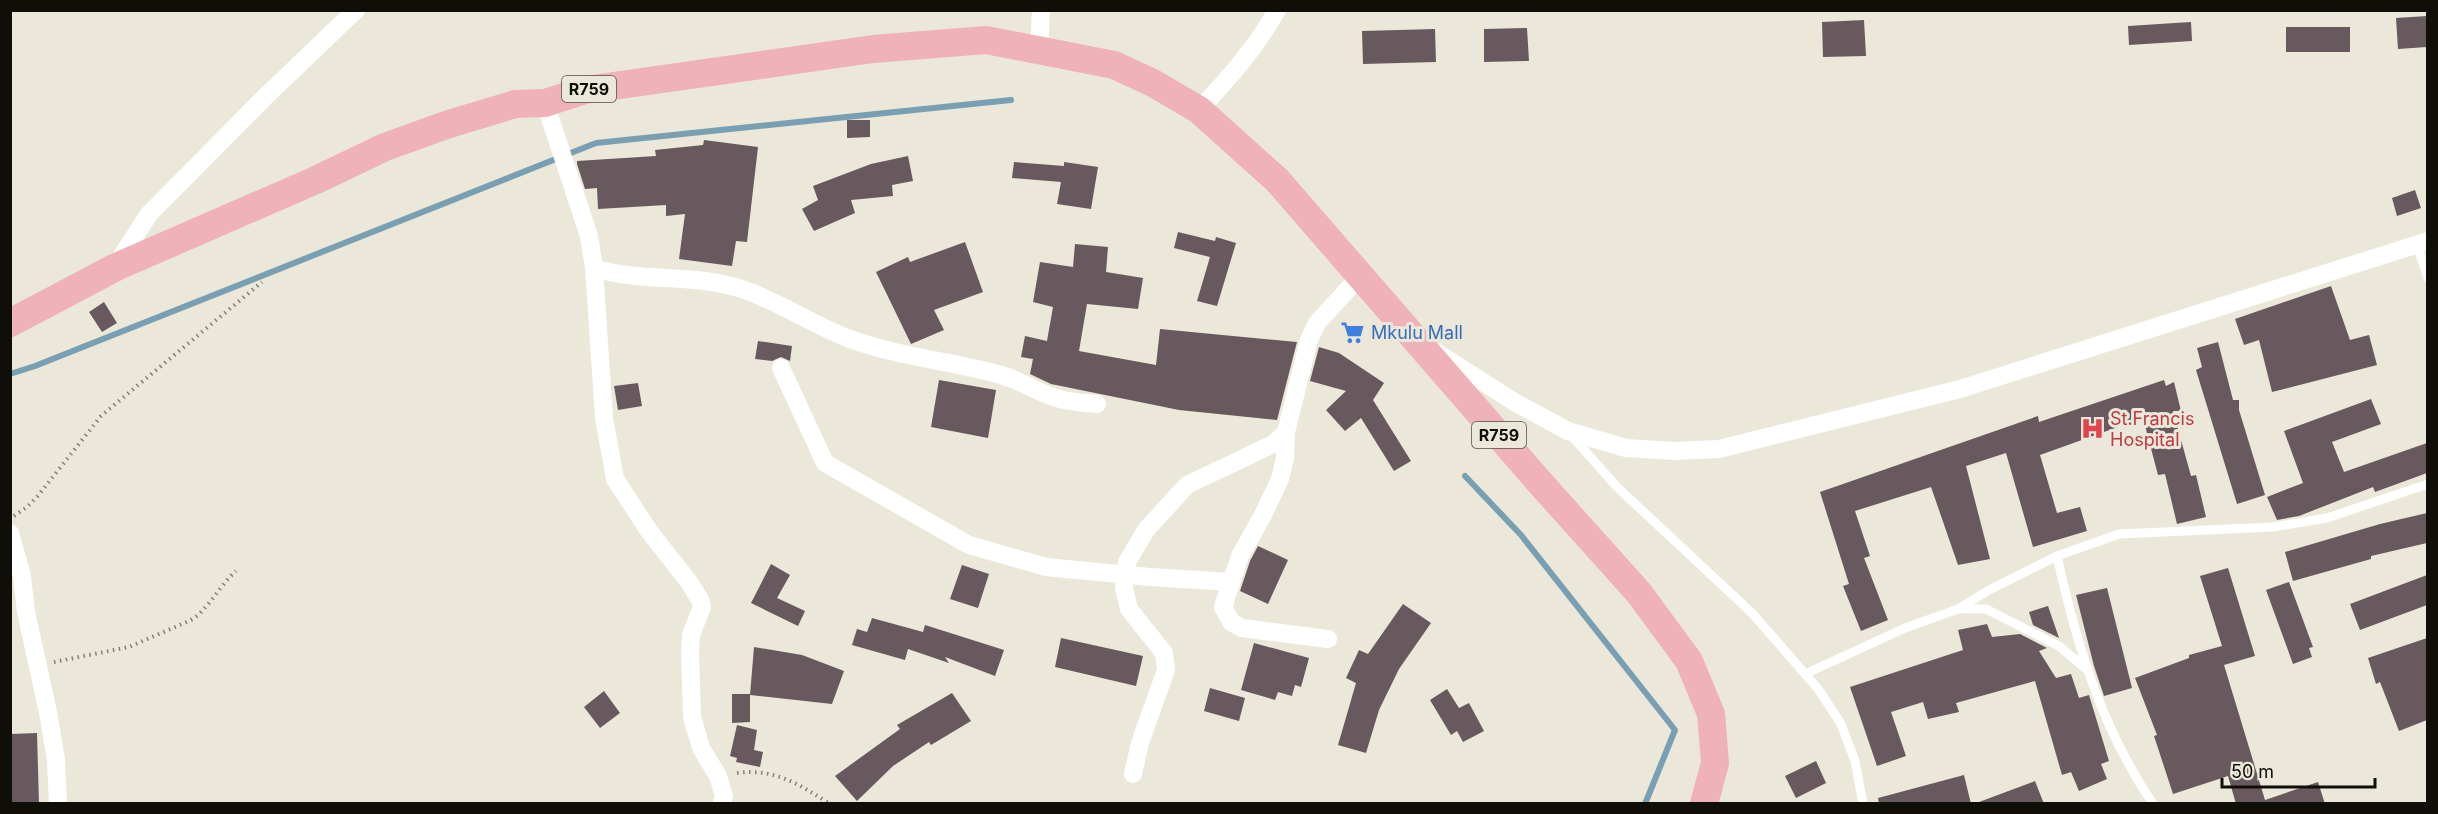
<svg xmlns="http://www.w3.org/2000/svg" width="2438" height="814" font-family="Inter,sans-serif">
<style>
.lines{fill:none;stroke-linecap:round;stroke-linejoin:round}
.stream{stroke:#799fb2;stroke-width:6}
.building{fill:#67595e}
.path{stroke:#848177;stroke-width:4;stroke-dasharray:1.5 4.5;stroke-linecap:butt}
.lane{stroke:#fff;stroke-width:9}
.street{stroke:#fff;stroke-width:18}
.primary{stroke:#efb2b8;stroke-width:28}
.labels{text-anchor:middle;stroke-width:6;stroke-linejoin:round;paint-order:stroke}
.shield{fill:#ebe7d9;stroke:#524f47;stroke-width:1.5}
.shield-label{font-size:16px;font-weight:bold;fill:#100e09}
.shop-label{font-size:18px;fill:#366cbe;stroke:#ebe7d9;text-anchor:start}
.health-label{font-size:18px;fill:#be3a42;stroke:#ebe7d9;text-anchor:start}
</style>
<rect width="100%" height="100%" fill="#ebe7d9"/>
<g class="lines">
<path class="stream" d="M 10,374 L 35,366 L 596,143 L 1011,100
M 1465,476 L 1521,535 L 1675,730 L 1645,804"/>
</g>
<path class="building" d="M 2427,16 L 2427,47 L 2398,49 L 2396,18 Z
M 1864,20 L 1866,56 L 1823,57 L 1822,22 Z
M 2191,22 L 2192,41 L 2129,45 L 2128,26 Z
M 2286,27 L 2350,27 L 2350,52 L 2286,52 Z
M 1527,28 L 1529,61 L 1484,62 L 1484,29 Z
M 1435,29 L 1436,62 L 1363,64 L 1362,31 Z
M 847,120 L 870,120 L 870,137 L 847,138 Z
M 704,140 L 758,147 L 747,242 L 736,241 L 732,266 L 679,259 L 685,214 L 666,216 L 666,205 L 598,209 L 597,188 L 585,189 L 577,164 L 577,161 L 656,156 L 655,150 L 703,145 Z
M 908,156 L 913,181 L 892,185 L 893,196 L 851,200 L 855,213 L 814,231 L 802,209 L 818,200 L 813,186 L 871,164 Z
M 1014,162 L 1064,166 L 1064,162 L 1098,167 L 1091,209 L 1057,204 L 1061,182 L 1012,178 Z
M 2415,190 L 2421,208 L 2397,216 L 2392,198 Z
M 1178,232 L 1215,241 L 1216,237 L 1236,243 L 1217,306 L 1197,301 L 1210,257 L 1174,248 Z
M 965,242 L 983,292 L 934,310 L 944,330 L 911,344 L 876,272 L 908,257 L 910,262 Z
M 1075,244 L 1108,247 L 1106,272 L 1143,278 L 1138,309 L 1087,304 L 1079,351 L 1156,365 L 1160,329 L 1297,342 L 1277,420 L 1179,410 L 1051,384 L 1030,374 L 1033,359 L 1021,357 L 1025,336 L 1047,341 L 1053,307 L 1033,302 L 1040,262 L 1073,267 Z
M 2331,286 L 2350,340 L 2369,335 L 2377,365 L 2272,392 L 2259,340 L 2244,345 L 2235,319 Z
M 104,302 L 117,323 L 102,332 L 89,312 Z
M 758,341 L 792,346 L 790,361 L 781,357 L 772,361 L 755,359 Z
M 2218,342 L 2233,400 L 2239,400 L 2239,410 L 2265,495 L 2237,504 L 2196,370 L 2202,367 L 2197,348 Z
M 1319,347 L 1339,353 L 1384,383 L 1373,400 L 1411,461 L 1394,471 L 1361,418 L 1345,431 L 1326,410 L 1346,391 L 1310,381 Z
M 939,380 L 996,390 L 988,438 L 931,427 Z
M 2164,380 L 2166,386 L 2174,382 L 2181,411 L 2173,411 L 2191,476 L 2196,475 L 2206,517 L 2177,524 L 2165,474 L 2158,475 L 2143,418 L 2040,455 L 2057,513 L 2080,507 L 2087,531 L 2033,547 L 2006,453 L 1966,466 L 1990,559 L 1958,565 L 1931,487 L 1855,511 L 1870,556 L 1864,558 L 1888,620 L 1861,631 L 1843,586 L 1849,584 L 1820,492 L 2038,416 L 2039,422 Z
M 638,383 L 642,406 L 618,410 L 614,386 Z
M 2371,399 L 2381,424 L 2332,442 L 2344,472 L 2427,443 L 2427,473 L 2375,492 L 2373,487 L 2299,516 L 2277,520 L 2267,497 L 2303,483 L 2284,431 Z
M 2427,513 L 2427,543 L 2371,556 L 2371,559 L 2293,581 L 2285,552 L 2380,524 Z
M 1258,546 L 1288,560 L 1268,604 L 1240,591 L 1250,561 Z
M 771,564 L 790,575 L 777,598 L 805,611 L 798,626 L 751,603 Z
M 962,565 L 989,574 L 978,608 L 950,599 Z
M 2228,568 L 2255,656 L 2224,665 L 2265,800 L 2318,782 L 2325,804 L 2236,804 L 2228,776 L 2173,794 L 2154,736 L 2157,735 L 2135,678 L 2189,658 L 2189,655 L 2222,646 L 2200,576 Z
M 2427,575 L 2427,605 L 2360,630 L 2350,604 Z
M 2289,582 L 2313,647 L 2309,648 L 2312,657 L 2293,664 L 2266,590 Z
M 2107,588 L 2132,688 L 2104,696 L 2094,666 L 2076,595 Z
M 1403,604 L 1431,623 L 1399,669 L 1379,710 L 1366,753 L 1338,745 L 1356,683 L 1346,678 L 1359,650 L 1368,654 Z
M 2048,606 L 2059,638 L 2033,625 L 2029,612 Z
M 872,618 L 923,632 L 925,625 L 1004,650 L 995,676 L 945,657 L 949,663 L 908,649 L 905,660 L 852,645 L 857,629 L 867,632 Z
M 1987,624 L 1992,637 L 2020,634 L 2047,648 L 2039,651 L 2056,678 L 2071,674 L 2079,698 L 2089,695 L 2109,761 L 2101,764 L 2107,779 L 2079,791 L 2071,772 L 2062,775 L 2035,681 L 1956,703 L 1959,712 L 1928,719 L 1923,702 L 1891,712 L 1906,756 L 1877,766 L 1850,687 L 1963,650 L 1958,630 Z
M 1061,638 L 1143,656 L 1136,686 L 1055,667 Z
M 2427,638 L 2427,720 L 2399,731 L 2380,682 L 2376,684 L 2368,658 Z
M 1254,643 L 1309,658 L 1301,687 L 1295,685 L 1292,696 L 1278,692 L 1275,700 L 1241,690 Z
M 754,647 L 802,655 L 844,671 L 832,704 L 750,695 Z
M 1210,688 L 1245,698 L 1239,721 L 1204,711 Z
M 1447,689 L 1459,708 L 1469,703 L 1484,731 L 1463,742 L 1457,731 L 1451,735 L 1430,700 Z
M 604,691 L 620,713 L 600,728 L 584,707 Z
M 952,693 L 971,721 L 931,745 L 929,742 L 893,766 L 857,801 L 835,776 L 900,729 L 897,725 Z
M 732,694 L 750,694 L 750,722 L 732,723 Z
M 737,725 L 757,730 L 754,750 L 763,752 L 760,767 L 736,762 L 737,758 L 730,756 Z
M 37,733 L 39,804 L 10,804 L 10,734 Z
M 1816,761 L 1826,783 L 1796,798 L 1785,776 Z
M 1964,775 L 1971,804 L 1879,804 L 1878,798 Z
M 2035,781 L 2044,804 L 1980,804 L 1979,802 Z"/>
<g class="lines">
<path class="path" d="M 14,516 L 27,507 L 37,497 L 101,416 L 262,282
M 54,662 L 129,647 L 189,621 C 207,612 219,586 236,571
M 737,773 C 774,768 799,784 830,804"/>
<path class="lane" d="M 2417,245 L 2428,278
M 1570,434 L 1617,487 L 1752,613 L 1819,690 L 1841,724 L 1855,761 L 1863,804
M 2057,556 C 2077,646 2101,727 2153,804
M 1958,609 L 1989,590 L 2057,556 L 2119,534 L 2273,527 L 2327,518 L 2428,484
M 1805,674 L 1905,628 L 1958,609 L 1986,609 L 2059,646 L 2086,669"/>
<path class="street" d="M 1039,51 L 1041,10
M 545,103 L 589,236 L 594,268 L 604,418 L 615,479 L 649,531 L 689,582 L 700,600 L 702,607 L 691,635 L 690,651 L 692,717 L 701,748 L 718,776 L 724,796 L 722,804
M 1199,110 C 1228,79 1256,48 1277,10
M 116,265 L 149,214 L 267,95 L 356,10
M 594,268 C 641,283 694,273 742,289 C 780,302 813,325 850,339 C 900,357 951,361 1001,375 C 1020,380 1037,392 1056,398 C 1069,402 1083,403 1097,404
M 1436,352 L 1516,403 L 1568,431 L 1626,448 L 1674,451 L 1719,449 L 1960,389 L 2428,241
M 781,368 L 825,463 L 969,545 L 1046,567 L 1150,577 L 1231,582
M 1286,432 L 1285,458 L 1280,479 L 1263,515 L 1240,556 L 1223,607 L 1231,622 L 1242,628 L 1328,639
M 10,533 L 22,576 L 26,612 L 48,712 L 56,760 L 58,804
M 1133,774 L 1140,743 L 1166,670 L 1164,653 L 1129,609 L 1124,588 L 1127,562 L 1146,530 L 1187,485 L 1275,443 L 1286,432 L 1309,340 L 1317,323 L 1361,275"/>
<path class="primary" d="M 10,323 L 116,267 L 316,180 L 385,147 L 446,125 L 515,104 L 545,103 L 585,90 L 873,49 L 986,40 L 1114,65 L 1153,83 L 1199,110 L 1277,180 L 1542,485 L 1639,593 L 1689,661 L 1711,714 L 1715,763 L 1704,804"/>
</g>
<defs>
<symbol id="supermarket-bare" viewBox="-9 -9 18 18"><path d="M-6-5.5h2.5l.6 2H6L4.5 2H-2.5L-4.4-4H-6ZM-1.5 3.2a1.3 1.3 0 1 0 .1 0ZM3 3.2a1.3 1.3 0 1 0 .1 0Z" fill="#3f7fe0" stroke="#ebe7d9" stroke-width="2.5" paint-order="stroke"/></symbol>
<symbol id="hospital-bare" viewBox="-9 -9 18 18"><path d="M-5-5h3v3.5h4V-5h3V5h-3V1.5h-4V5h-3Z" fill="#e0444e" stroke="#ebe7d9" stroke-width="2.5" paint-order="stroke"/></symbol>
</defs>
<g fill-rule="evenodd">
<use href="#supermarket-bare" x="1336" y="316" width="33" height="33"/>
<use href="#hospital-bare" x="2076" y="412" width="33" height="33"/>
</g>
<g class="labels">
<g class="shield">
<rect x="562" y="76" width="54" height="26" rx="4.5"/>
<rect x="1472" y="422" width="54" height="26" rx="4.5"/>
</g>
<g class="shield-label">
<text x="589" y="95">R759</text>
<text x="1499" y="441">R759</text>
</g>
<g class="shop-label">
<text x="1371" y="339">Mkulu Mall</text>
</g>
<g class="health-label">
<text x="2110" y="425">St.Francis<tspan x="2110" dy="21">Hospital</tspan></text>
</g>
</g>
<rect width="2438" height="814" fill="none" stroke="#100e09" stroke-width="24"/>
<path d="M2222 778v9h153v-9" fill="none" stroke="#100e09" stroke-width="3"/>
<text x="2231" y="778" font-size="18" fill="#100e09" stroke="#ebe7d9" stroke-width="4.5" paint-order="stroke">50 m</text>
</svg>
